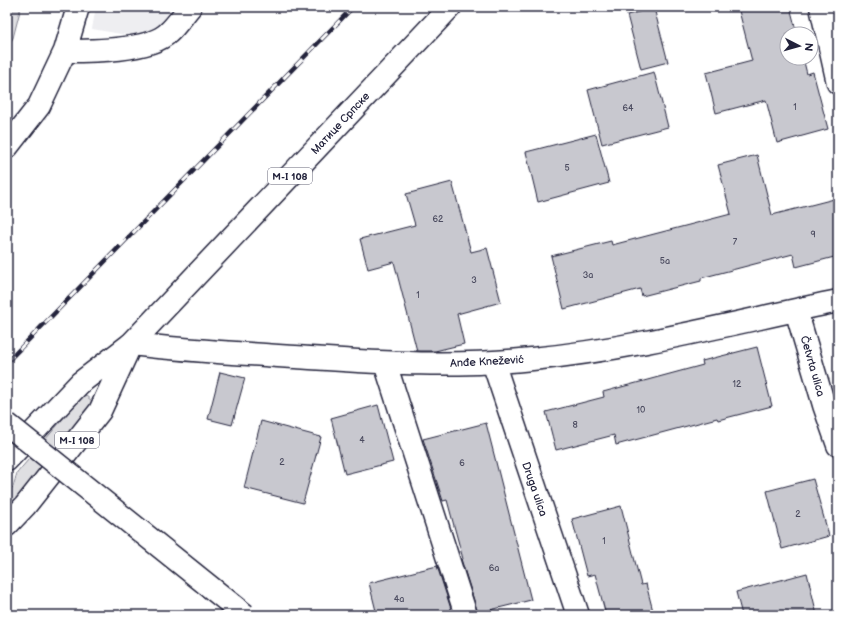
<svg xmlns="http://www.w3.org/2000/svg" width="845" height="622" font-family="'Balsamiq Sans',sans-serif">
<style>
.built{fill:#eeeef1}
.green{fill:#dfdfe2;stroke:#80808e}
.building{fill:#c8c8cf;stroke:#22223b}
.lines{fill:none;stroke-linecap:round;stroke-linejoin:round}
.minor-casing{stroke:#22223b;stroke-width:25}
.major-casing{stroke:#22223b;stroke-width:25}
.minor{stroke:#fff;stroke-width:22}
.major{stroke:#fff;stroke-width:22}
.rail-casing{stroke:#22223b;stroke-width:4.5}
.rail{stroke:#fff;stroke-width:3;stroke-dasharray:9;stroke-linecap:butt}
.minor-bridge-casing{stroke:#22223b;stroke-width:25;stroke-linecap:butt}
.minor-bridge{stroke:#fff;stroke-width:22}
.labels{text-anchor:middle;stroke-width:3;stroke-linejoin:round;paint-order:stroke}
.number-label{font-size:9px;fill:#4c4c60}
.shield{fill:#fff;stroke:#646476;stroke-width:1}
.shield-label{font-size:10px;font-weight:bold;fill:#22223b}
.street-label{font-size:11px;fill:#22223b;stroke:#fff}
</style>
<rect width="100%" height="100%" fill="#fff"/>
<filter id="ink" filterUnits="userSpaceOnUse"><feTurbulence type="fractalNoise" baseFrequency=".025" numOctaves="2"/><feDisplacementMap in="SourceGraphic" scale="8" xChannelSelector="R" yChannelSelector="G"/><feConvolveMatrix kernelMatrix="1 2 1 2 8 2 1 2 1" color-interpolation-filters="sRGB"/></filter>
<g filter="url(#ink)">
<path class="built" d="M 96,7 L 174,7 L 163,21 L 150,32 L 133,36 L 92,29 Z"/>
<path class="green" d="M 7,7 L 21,7 L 13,38 L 7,47 Z
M 84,394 L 93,402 L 45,467 L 7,512 L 7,493 L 13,487 L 17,473 Z"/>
<path class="building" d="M 738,7 L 790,7 L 797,34 L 787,34 L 787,58 L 803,58 L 807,74 L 813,72 L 828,129 L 777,143 L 766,100 L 716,113 L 706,73 L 752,61 Z
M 654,8 L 668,62 L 641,69 L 627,15 Z
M 654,72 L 668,127 L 602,144 L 588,90 Z
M 596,134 L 609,183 L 538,202 L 526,152 Z
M 757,155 L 772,215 L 838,198 L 838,256 L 796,267 L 793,254 L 701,278 L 701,281 L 642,296 L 640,289 L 564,309 L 551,256 L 611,241 L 612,245 L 731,214 L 718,165 Z
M 452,182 L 471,252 L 487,248 L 501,302 L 457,314 L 464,344 L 435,351 L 417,351 L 394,262 L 368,269 L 360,239 L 415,225 L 406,194 Z
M 757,347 L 772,406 L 718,420 L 717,418 L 616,445 L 614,435 L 556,450 L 546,412 L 604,397 L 603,392 L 703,365 L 702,361 Z
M 220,372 L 245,378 L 232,425 L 208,419 Z
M 378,405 L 393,462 L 345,474 L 331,418 Z
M 261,421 L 321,437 L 303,503 L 244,488 Z
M 486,423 L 531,600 L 478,613 L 461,559 L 463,559 L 447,500 L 443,501 L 423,439 Z
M 813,479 L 829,536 L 782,549 L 767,491 Z
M 621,506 L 641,585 L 646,584 L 654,615 L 606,615 L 595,574 L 587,576 L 572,519 Z
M 437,566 L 453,615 L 377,615 L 369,583 Z
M 807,573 L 817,615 L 742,615 L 736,592 Z"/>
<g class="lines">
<defs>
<path id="minor" d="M 821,7 L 838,83
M 65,51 C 91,51 149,51 168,33 C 176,26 183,15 190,7
M 7,147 L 39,106 L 65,51 L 78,7
M 796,310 L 824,405 L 838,445
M 131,344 C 190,351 250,354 310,358 C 384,363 458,367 532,359 C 635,349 736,322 838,301
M 493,362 L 578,615
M 385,363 L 466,615"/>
<path id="major" d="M 7,460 L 80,383 L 131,344 L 450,7
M 7,525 L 25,506 L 100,411 L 129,348"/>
</defs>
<use href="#minor" class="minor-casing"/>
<use href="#major" class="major-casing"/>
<use href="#minor" class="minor"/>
<use href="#major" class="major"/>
<defs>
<path id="rail" d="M 7,362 L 353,7"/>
</defs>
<use href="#rail" class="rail-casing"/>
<use href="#rail" class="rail"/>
<defs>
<path id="minor-bridge" d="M 7,424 L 245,615"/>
</defs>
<use href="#minor-bridge" class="minor-bridge-casing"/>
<use href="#minor-bridge" class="minor-bridge"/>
</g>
</g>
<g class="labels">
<g class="number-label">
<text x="795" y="110">1</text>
<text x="628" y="111">64</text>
<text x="567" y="171">5</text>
<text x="438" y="222">62</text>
<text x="813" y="237">9</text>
<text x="735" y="245">7</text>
<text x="665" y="264">5a</text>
<text x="588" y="278">3a</text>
<text x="474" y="283">3</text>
<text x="418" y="298">1</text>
<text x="737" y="387">12</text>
<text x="641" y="413">10</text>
<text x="575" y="428">8</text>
<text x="362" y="443">4</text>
<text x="282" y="465">2</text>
<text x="462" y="466">6</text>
<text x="798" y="517">2</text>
<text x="604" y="544">1</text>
<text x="494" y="571">6a</text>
<text x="399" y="602">4a</text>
</g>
<g class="shield">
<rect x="268" y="168" width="44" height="16" rx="3"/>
<rect x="55" y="432" width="44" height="16" rx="3"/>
</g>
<g class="shield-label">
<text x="290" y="180">M-I 108</text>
<text x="77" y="444">M-I 108</text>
</g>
<g class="street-label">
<text transform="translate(340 123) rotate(-47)" y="4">Матице Српске</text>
<text transform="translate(487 361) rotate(-3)" y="4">Anđe Knežević</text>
<text transform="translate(813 366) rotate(74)" y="4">Četvrta ulica</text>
<text transform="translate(535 489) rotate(71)" y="4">Druga ulica</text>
</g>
</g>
<rect width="845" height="622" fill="none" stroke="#fff" stroke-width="24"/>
<rect x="12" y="12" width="821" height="598" fill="none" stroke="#22223b" stroke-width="1.5" filter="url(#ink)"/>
<g transform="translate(799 46) rotate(96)"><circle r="19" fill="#ffffff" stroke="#a7a7b1"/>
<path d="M0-3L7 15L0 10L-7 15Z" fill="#22223b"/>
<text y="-6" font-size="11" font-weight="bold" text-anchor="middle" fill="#22223b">N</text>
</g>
</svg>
